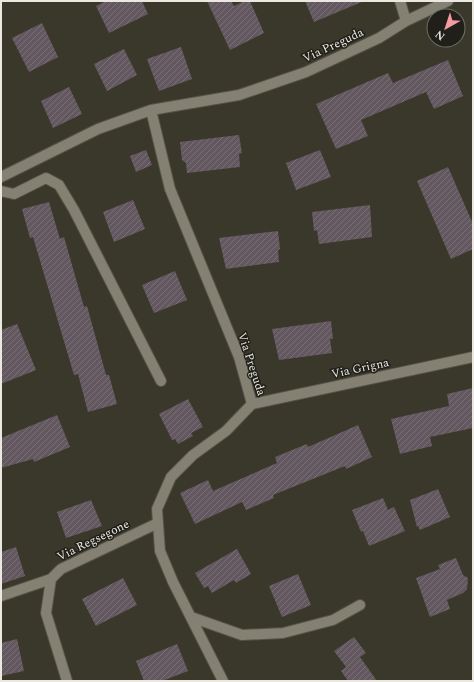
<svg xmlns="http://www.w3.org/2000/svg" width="474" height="682" font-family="Spectral,serif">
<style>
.building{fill:url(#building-hatch)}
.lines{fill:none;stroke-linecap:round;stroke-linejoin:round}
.minor-casing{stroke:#555349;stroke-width:12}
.minor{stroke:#848173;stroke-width:10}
.labels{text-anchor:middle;stroke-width:3;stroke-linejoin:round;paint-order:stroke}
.street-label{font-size:12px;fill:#eae8e0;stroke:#201f19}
</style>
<defs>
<pattern id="building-hatch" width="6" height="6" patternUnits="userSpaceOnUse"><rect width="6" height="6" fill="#635760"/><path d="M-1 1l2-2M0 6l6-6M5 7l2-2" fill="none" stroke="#7a6f76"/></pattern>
</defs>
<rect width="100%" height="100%" fill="#3a382b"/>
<path class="building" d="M 106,1 L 142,1 L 148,14 L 109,33 L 96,6 Z
M 207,1 L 231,1 L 234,6 L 245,1 L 250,1 L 264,33 L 230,50 Z
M 305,1 L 364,1 L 314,22 Z
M 42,23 L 58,57 L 29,72 L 12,38 Z
M 181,47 L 192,79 L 159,91 L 147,59 Z
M 124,49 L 137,75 L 107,91 L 94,64 Z
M 448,60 L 463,96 L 434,109 L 426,92 L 361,120 L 368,136 L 336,149 L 316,104 L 388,73 L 393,83 Z
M 69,87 L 82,114 L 53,128 L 41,101 Z
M 239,135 L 242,153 L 239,154 L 240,167 L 187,173 L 186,163 L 182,160 L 180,142 Z
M 146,150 L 152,165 L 136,172 L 130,156 Z
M 320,150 L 331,177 L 296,190 L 286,163 Z
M 448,167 L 473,224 L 473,249 L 451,259 L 417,181 Z
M 133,200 L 145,229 L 114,242 L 103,212 Z
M 49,202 L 60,239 L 64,237 L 84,307 L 87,306 L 106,375 L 109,375 L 117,404 L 88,412 L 78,374 L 74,375 L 33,237 L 30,238 L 22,209 Z
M 370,205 L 372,237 L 319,244 L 317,230 L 314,231 L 312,212 Z
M 278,231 L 280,249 L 278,250 L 279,262 L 226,269 L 219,238 Z
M 175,271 L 187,300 L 154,313 L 142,285 Z
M 331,321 L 333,339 L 330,339 L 332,353 L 279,360 L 272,329 Z
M 17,324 L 36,370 L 1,384 L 1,330 Z
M 473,388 L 473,428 L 430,437 L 432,446 L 400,454 L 391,419 L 449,406 L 447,394 Z
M 188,399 L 203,427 L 191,433 L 193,436 L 178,444 L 175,439 L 172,440 L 159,414 Z
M 57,415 L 70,447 L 34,462 L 33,459 L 1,468 L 1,438 Z
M 358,425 L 372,457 L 346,469 L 345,466 L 273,495 L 274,498 L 246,510 L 242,502 L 195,524 L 180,493 L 208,480 L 213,491 L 277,463 L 275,457 L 307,444 L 308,447 Z
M 438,489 L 450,517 L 420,530 L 418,526 L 417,527 L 410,500 Z
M 383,498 L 388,510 L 394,507 L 405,531 L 369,546 L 363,531 L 361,532 L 352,510 Z
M 91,500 L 102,526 L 66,538 L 57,512 Z
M 16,547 L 25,576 L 1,584 L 1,552 Z
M 237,549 L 251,574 L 236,583 L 234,580 L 212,593 L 208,586 L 204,588 L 195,573 Z
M 456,558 L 463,575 L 468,578 L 467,589 L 463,593 L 447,600 L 450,609 L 430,617 L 416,578 L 440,569 L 438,565 Z
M 298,574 L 311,605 L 282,617 L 269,586 Z
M 123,578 L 137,605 L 96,626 L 82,599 Z
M 354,637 L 366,653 L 360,657 L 377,681 L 348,681 L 341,671 L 346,667 L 334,651 Z
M 17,639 L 24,671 L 1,676 L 1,643 Z
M 177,644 L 188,671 L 162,681 L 144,681 L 136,661 Z"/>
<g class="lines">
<defs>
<path id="minor" d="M 400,1 L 406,21
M 151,110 L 170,189 L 239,357 L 252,404
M 1,177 L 98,129 L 151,110 L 239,95 L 306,72 L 379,38 L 406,21 L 448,1
M 1,191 L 14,194 L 46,178 L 59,185 L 74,210 L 161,381
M 252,404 L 473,357
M 1,596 L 51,579
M 191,617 L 242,635 L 283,633 L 333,620 L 360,605
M 67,681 L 46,613 L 51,579 L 61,569 L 158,523
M 223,681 L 173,582 L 160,551 L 157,509 L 171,477 L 193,455 L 226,431 L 252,404"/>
</defs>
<use href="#minor" class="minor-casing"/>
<use href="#minor" class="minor"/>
</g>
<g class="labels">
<g class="street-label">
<text transform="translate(333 45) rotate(-25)" y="4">Via Preguda</text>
<text transform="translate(252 364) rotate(72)" y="4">Via Preguda</text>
<text transform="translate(360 368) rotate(-12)" y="4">Via Grigna</text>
<text transform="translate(93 540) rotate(-26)" y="4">Via Regsegone</text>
</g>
</g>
<rect width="474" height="682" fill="none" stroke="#eae8e0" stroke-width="4"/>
<g transform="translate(446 28) rotate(219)"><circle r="19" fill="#201f19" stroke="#716f69"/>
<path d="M0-3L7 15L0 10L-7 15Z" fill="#f49aa1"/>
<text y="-6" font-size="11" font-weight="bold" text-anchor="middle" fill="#eae8e0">N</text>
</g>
</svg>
